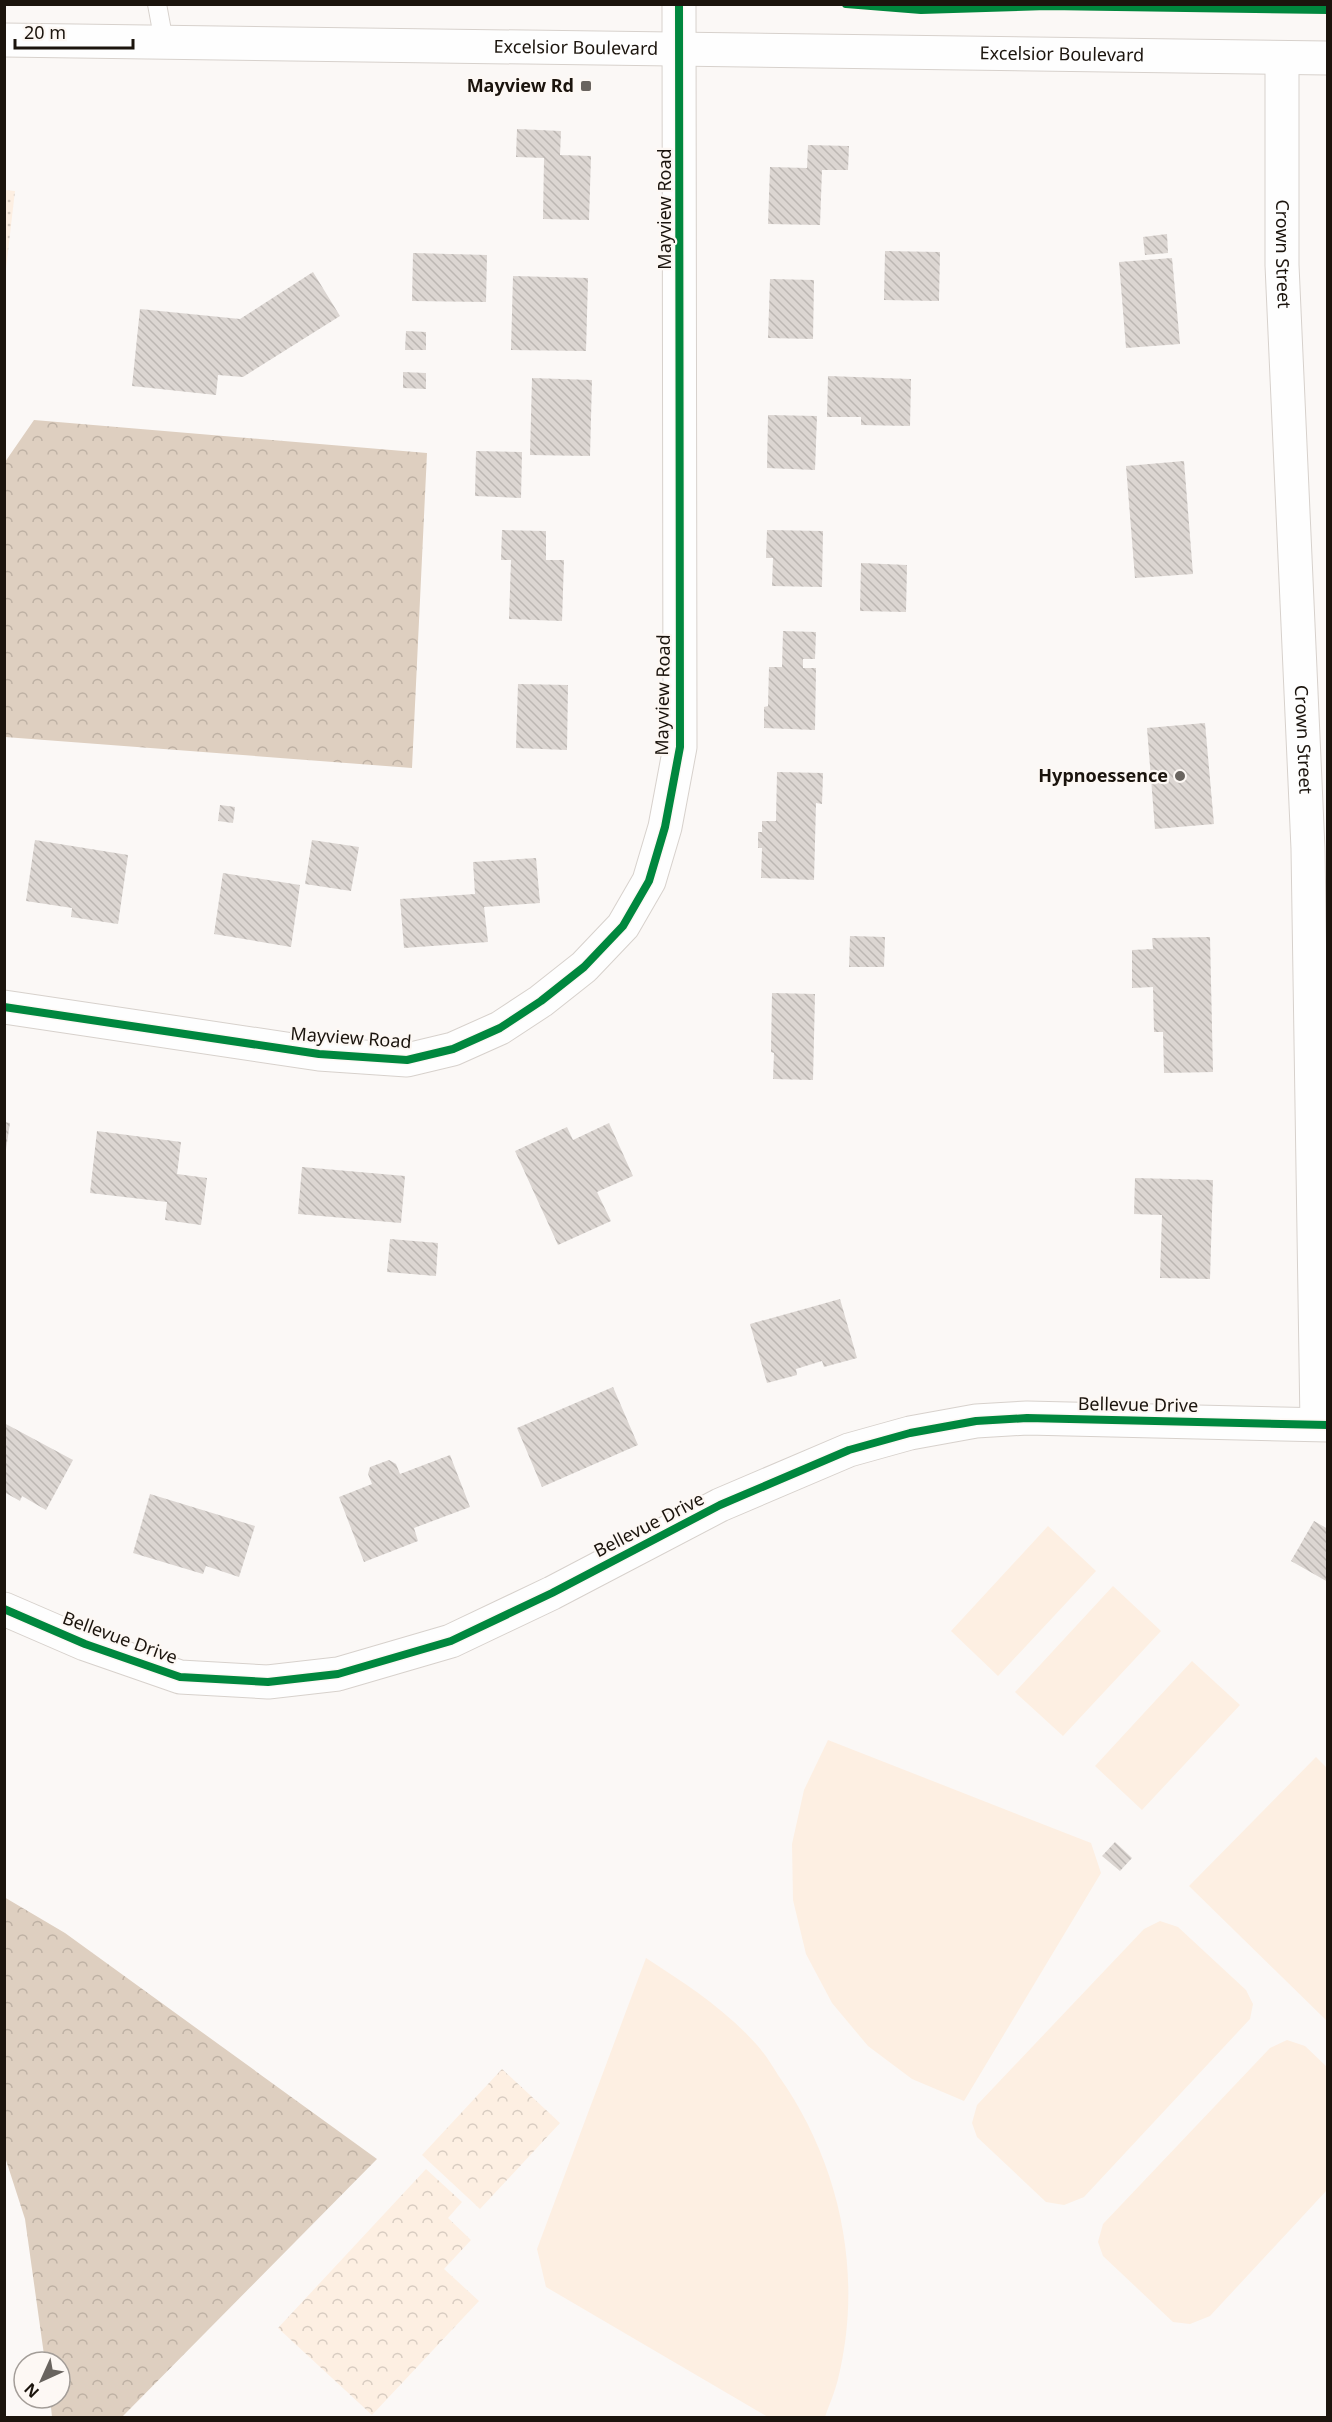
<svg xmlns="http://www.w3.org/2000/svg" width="1332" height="2422" font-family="'Noto Sans',sans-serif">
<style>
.grass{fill:url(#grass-dots)}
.forest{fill:url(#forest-crowns)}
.park{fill:url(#park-crowns)}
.pitch{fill:#fdefe2}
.building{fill:url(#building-back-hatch)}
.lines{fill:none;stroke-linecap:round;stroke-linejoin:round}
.lane-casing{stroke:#d7d1cc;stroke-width:20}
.street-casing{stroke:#d7d1cc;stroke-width:35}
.secondary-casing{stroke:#d7d1cc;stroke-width:35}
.lane{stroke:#fefefe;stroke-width:18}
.street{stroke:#fefefe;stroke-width:33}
.secondary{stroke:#fefefe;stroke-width:33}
.cycleway-casing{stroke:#fdf8f4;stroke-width:11}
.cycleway{stroke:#00873e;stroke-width:8}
.poi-dot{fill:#69645f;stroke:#fdf8f4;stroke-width:2}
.labels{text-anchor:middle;stroke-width:4.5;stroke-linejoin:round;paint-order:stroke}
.street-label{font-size:18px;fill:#1b140d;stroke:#fdf8f4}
.poi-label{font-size:18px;font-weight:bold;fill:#1b140d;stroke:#fdf8f4;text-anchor:end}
</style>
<defs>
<pattern id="grass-dots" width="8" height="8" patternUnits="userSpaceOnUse" patternTransform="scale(1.5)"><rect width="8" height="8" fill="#fdefe2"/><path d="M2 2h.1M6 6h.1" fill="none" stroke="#d8ccc1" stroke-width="1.8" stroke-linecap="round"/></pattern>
<pattern id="forest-crowns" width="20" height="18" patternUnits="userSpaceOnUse" patternTransform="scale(1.5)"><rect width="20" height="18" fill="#decfc0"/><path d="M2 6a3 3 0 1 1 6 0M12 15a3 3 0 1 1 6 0" fill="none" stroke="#beb1a4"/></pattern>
<pattern id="park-crowns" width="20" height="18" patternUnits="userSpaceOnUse" patternTransform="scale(1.5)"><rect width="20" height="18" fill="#fdefe2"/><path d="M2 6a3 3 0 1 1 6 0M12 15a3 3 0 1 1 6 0" fill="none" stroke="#d8ccc1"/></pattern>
<pattern id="building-back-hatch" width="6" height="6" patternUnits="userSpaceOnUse" patternTransform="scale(1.5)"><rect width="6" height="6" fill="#dcd6d2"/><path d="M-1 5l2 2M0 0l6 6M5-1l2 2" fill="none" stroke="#bcb7b3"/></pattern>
</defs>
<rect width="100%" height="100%" fill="#fbf8f6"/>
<path class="grass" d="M 5,190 L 15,191 L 5,277 L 4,190 Z"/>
<path class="forest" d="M 34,420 L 427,453 L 412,768 L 5,737 L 5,462 Z
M 4,1897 L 65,1933 L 377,2159 L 122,2417 L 52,2417 L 50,2398 L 60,2398 L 60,2362 L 45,2362 L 25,2219 L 5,2157 Z"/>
<path class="park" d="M 502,2069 L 560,2123 L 480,2209 L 422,2155 Z
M 426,2169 L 462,2202 L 448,2218 L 471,2240 L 444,2269 L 479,2301 L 372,2415 L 278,2328 Z"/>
<path class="pitch" d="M 1048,1526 L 1096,1571 L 998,1676 L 951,1631 Z
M 1113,1586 L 1161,1631 L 1063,1736 L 1015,1692 Z
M 1192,1661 L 1240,1705 L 1142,1810 L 1095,1766 Z
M 828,1740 L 1091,1843 L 1101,1873 L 964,2101 L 912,2079 L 868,2046 L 832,2003 L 806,1954 L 793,1900 L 792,1844 L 804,1790 Z
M 1316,1757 L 1328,1769 L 1327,2021 L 1189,1886 Z
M 1160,1921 L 1178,1927 L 1246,1990 L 1253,2004 L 1250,2019 L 1084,2197 L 1064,2205 L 1046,2202 L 977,2137 L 972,2123 L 977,2105 L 1144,1929 Z
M 646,1958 C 686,1984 725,2009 757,2045 C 765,2054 772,2065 778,2075 C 840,2162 864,2274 838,2379 C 835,2392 829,2405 825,2417 L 768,2417 L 546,2287 L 537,2249 Z
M 1287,2040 L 1305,2046 L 1327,2067 L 1327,2190 L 1210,2316 L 1190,2324 L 1173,2322 L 1103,2256 L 1098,2242 L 1103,2224 L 1270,2048 Z"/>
<path class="building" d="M 517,129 L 561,131 L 560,155 L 591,156 L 589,220 L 543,219 L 544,158 L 516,157 Z
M 808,145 L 849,146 L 848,170 L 822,170 L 820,225 L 768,224 L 770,167 L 807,168 Z
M 1167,234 L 1168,253 L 1145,255 L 1143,237 Z
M 885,251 L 940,252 L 939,301 L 884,300 Z
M 413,253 L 487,255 L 486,302 L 412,301 Z
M 1172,258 L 1180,344 L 1126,348 L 1119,262 Z
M 313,272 L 340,316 L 243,377 L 218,375 L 216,395 L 132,386 L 140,309 L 240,319 Z
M 513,276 L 588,278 L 586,351 L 511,350 Z
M 770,279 L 814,280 L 813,339 L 768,338 Z
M 406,331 L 426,332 L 426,350 L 405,350 Z
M 403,372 L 426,373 L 426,389 L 403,388 Z
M 828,376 L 911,379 L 910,426 L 861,425 L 861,417 L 827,417 Z
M 532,378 L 592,380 L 590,456 L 530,455 Z
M 768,415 L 817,416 L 815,470 L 767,468 Z
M 476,451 L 522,452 L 521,498 L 475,496 Z
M 1184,461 L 1193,574 L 1135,578 L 1126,466 Z
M 502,530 L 546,531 L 546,560 L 564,560 L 562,621 L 509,619 L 511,560 L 501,560 Z
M 767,530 L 823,531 L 822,587 L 772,586 L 773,558 L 766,558 Z
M 861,563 L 907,565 L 906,612 L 860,611 Z
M 783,631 L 816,632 L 815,659 L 803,659 L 803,668 L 816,668 L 815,730 L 764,728 L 764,707 L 768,706 L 769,667 L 782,667 Z
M 518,684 L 568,685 L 567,750 L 516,748 Z
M 1205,723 L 1214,824 L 1155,829 L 1147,728 Z
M 777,772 L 823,773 L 822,804 L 816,803 L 814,880 L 761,878 L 762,848 L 758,848 L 758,832 L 762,832 L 762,821 L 776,821 Z
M 220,805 L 235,807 L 233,823 L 218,821 Z
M 35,840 L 128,855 L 118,924 L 71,917 L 72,908 L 26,901 Z
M 312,840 L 359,847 L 351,891 L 305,884 Z
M 536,858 L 540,903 L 484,907 L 488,942 L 404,948 L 400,899 L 475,894 L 473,862 Z
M 223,873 L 300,885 L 291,947 L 214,934 Z
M 850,936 L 885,937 L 884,967 L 849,967 Z
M 1210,937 L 1213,1072 L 1164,1073 L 1163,1032 L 1154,1032 L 1153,987 L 1132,988 L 1132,950 L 1153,949 L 1152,938 Z
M 772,993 L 815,994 L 813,1080 L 773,1079 L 774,1053 L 771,1052 Z
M 4,1122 L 10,1123 L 6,1149 L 4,1149 Z
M 609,1123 L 633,1176 L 597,1192 L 611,1221 L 558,1245 L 515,1151 L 567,1127 L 573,1140 Z
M 97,1131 L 181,1142 L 177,1174 L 207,1178 L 201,1225 L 165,1220 L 167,1202 L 90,1193 Z
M 302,1167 L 405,1176 L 401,1223 L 298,1214 Z
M 1135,1178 L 1213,1180 L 1210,1279 L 1160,1278 L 1162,1215 L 1134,1214 Z
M 390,1239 L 438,1243 L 436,1276 L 387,1272 Z
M 840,1299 L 857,1358 L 824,1367 L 822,1361 L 796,1369 L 797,1375 L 767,1383 L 750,1324 Z
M 613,1387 L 638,1445 L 542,1487 L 517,1428 Z
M 4,1423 L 73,1460 L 46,1510 L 22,1496 L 20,1501 L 4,1492 Z
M 450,1455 L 470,1507 L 414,1528 L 418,1541 L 364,1562 L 339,1497 L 372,1484 L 368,1474 L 370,1467 L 389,1460 L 396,1464 L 400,1474 Z
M 150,1494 L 255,1526 L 239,1577 L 206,1566 L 203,1574 L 133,1553 Z
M 1314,1521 L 1328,1529 L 1328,1582 L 1291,1561 Z
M 1115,1842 L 1132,1858 L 1120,1871 L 1102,1856 Z"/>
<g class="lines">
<defs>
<path id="lane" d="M 157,4 L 164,42"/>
<g id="street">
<path id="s1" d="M 1282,58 L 1282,265 L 1308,849 L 1317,1424"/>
<path d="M 4,1007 L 319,1054 L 407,1060 L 453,1049 L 500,1028 L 541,1001 L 584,967 L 623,926 L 649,881 L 665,827 L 680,747 L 679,4"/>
<path d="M 4,1609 L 85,1644 L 180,1677 L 268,1682 L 338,1674 L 451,1641 L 552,1593 L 720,1505 L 849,1450 L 910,1433 L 976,1421 L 1027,1418 L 1328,1425"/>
</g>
<g id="secondary">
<path id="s2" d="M 4,40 L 1328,58"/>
</g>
</defs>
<use href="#lane" class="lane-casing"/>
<use href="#street" class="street-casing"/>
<use href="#secondary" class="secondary-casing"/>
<use href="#lane" class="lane"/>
<use href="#street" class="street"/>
<use href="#secondary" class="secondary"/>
<defs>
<path id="cycleway" d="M 846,4 L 921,10 L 1047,6 L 1328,10
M 4,1007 L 319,1054 L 407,1060 L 453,1049 L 500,1028 L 541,1001 L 584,967 L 623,926 L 649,881 L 665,827 L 680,747 L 679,4
M 4,1609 L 85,1644 L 180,1677 L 268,1682 L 338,1674 L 451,1641 L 552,1593 L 720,1505 L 849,1450 L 910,1433 L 976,1421 L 1027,1418 L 1328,1425"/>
</defs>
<use href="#cycleway" class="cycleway-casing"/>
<use href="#cycleway" class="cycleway"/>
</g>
<g class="poi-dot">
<rect x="580" y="80" width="12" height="12" rx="3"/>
<circle cx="1180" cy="776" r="6"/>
</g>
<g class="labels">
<g class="street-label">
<text dy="6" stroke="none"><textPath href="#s2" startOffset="572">Excelsior Boulevard</textPath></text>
<text dy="6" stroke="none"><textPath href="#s2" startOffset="1058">Excelsior Boulevard</textPath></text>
<text transform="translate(665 209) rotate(-90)" y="6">Mayview Road</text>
<text dy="6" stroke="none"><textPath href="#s1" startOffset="196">Crown Street</textPath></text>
<text transform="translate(663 695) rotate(-89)" y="6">Mayview Road</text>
<text dy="6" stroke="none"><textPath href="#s1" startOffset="682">Crown Street</textPath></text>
<text transform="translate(351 1038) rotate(4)" y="6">Mayview Road</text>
<text transform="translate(1138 1405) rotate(1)" y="6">Bellevue Drive</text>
<text transform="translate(649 1525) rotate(-27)" y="6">Bellevue Drive</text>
<text transform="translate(120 1638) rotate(20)" y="6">Bellevue Drive</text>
</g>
<g class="poi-label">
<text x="574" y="92">Mayview Rd</text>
<text x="1168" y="782">Hypnoessence</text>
</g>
</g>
<rect width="1332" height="2422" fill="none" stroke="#1b140d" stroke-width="12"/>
<g transform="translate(42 2380) rotate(225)"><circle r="28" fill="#fdf8f4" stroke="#a39d98" stroke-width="1.5"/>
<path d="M0-4.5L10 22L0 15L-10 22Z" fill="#69645f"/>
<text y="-9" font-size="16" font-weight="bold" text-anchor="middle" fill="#1b140d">N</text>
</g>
<path d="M15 39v9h118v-9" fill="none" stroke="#1b140d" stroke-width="3"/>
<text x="24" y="39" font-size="18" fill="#1b140d" stroke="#fdf8f4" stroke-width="4.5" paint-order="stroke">20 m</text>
</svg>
